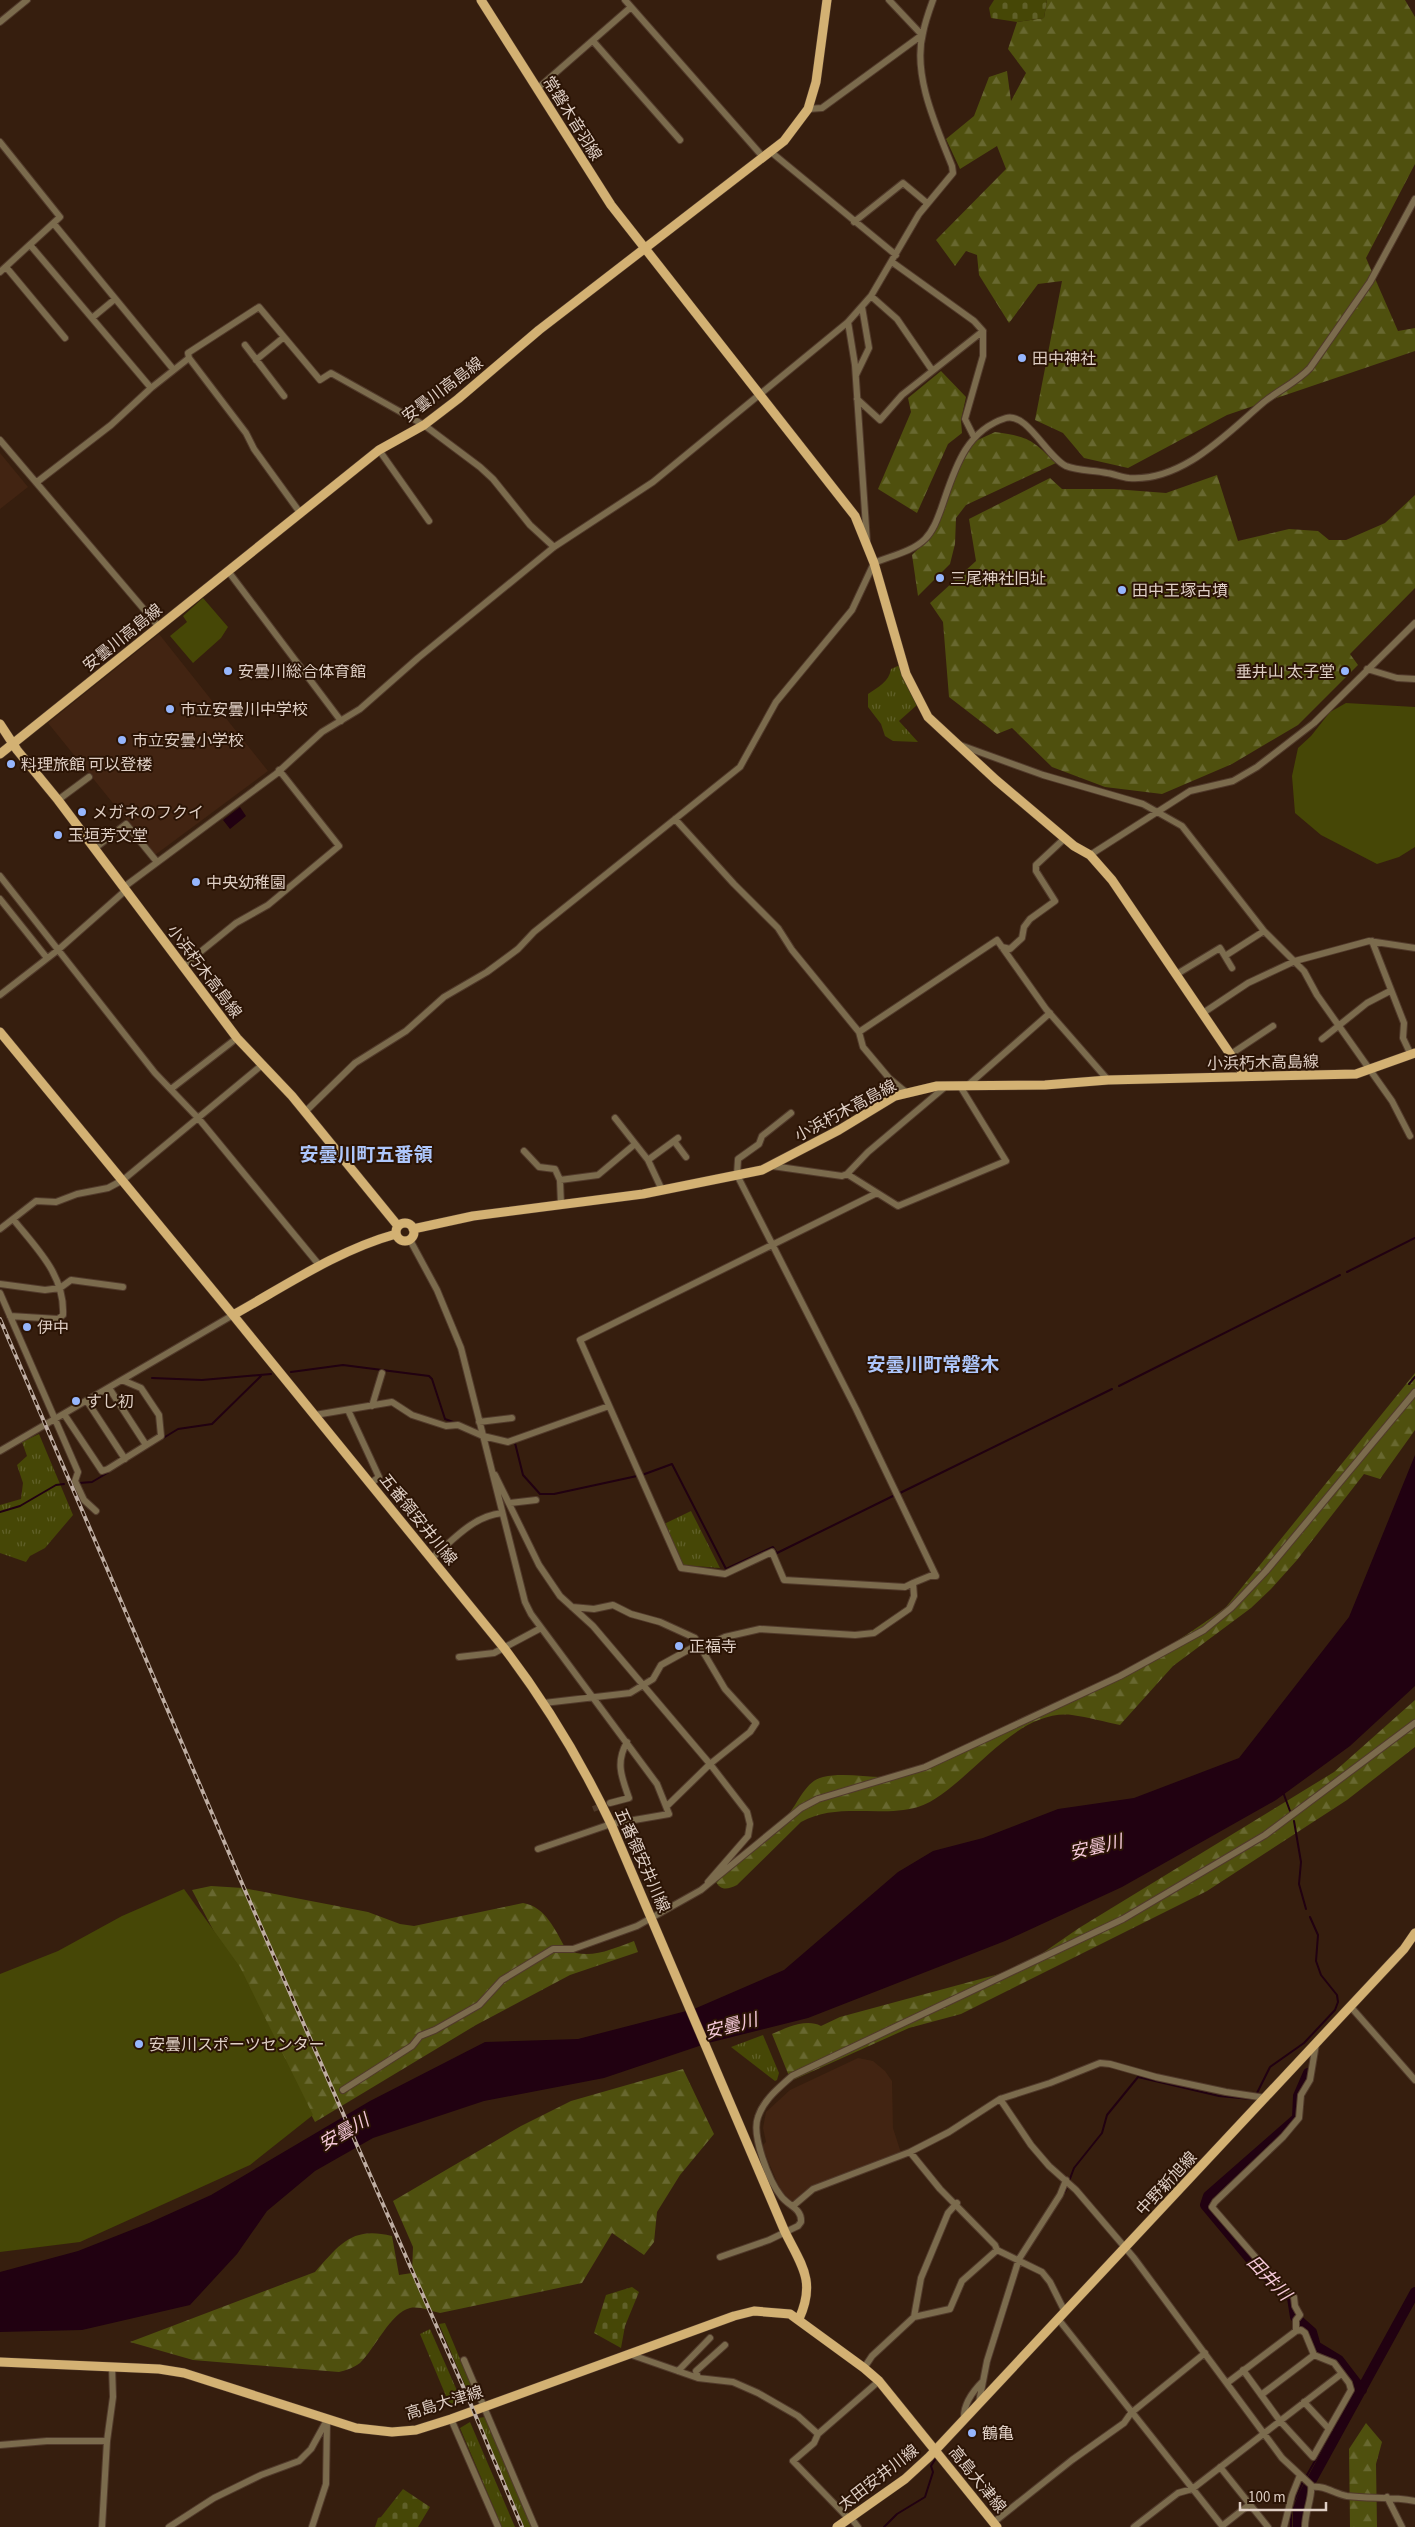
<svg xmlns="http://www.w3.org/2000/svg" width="1415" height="2527" font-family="'Source Sans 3','Noto Sans JP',sans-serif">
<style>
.built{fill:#422412}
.grass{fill:url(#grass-tufts)}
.forest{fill:url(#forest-firs)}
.cemetery{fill:url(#cemetery-stones)}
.green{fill:#464706}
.water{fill:#210111}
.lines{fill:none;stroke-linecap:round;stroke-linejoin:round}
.stream{stroke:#210111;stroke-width:2}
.river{stroke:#210111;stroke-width:10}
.minor-tunnel{stroke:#4f3929;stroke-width:6;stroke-dasharray:6 3;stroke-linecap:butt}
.minor-casing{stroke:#513a2b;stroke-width:8}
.major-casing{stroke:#513a2b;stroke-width:10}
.minor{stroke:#7b6b4d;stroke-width:6}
.major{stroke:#d3b173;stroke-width:9}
.rail-casing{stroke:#beada2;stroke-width:4}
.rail{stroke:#2b1405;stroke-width:2;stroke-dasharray:5.5;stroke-linecap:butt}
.poi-dot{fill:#96b6fd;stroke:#2b1405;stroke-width:2}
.labels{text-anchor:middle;stroke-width:4;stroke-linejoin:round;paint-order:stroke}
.street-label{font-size:16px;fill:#dfcfc5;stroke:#2b1405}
.poi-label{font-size:16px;fill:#dfcfc5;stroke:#2b1405;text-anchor:start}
.water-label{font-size:18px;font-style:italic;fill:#f5c9d9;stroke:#2b1405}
.quarter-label{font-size:19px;font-weight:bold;fill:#aec7fc;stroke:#2b1405}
</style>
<defs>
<pattern id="grass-tufts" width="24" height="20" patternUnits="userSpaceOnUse" patternTransform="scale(1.25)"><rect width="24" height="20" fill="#464706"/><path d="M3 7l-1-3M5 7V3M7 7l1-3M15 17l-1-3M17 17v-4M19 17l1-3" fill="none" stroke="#606029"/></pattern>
<pattern id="forest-firs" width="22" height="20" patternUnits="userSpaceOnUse" patternTransform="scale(1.25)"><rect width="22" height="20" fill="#4f500e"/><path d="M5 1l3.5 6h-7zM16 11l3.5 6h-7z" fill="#686830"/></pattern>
<pattern id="cemetery-stones" width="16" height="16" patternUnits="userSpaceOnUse" patternTransform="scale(1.25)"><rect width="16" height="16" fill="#464706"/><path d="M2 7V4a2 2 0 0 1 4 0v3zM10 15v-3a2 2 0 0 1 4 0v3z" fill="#606029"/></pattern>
</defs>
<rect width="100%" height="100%" fill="#361e0e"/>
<path class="built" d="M 0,453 L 28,487 L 0,509 Z
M 159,634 L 268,771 L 155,855 L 48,723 Z
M 858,2058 L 873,2061 L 885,2071 L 892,2081 L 893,2128 L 901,2153 L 791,2202 L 780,2189 L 762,2146 L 766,2142 L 763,2128 L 766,2112 L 790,2090 Z"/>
<path class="grass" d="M 900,665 L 917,705 L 899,721 L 918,742 L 893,741 L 885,736 L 881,724 L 868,707 L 868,694 C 878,687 889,682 891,669 Z
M 39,1434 L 73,1515 L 45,1548 L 30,1556 L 26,1562 L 0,1553 L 0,1505 L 21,1499 L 23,1483 L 17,1465 L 27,1456 L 22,1442 Z
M 691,1511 L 720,1568 L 683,1565 L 664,1524 Z
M 763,2035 L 779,2073 L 777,2080 L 775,2081 L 731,2047 Z
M 445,2323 L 476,2397 L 471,2399 L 439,2324 Z
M 430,2329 L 462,2402 L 451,2408 L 420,2334 Z
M 485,2417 L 532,2527 L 524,2527 L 478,2418 Z
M 470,2422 L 515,2527 L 502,2527 L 460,2428 Z"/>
<path class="forest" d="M 1047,0 L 1405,0 L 1415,17 L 1415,164 L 1366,258 L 1398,331 L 1415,328 L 1415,351 L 1227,415 L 1128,468 L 1084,458 L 1063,433 L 1035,420 L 1062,281 L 1038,284 L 1009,323 L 979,275 L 977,255 L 966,251 L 955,266 L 936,240 L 1006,169 L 997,146 L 960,169 L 946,139 L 974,116 L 989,77 L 1007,71 L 1011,101 L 1026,73 L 1008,49 L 1017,22 L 1044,18 Z
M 941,371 L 966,397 L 961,420 L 962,433 L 948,444 L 917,513 L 878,489 L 911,412 L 908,398 Z
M 995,432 C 1030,437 1031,439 1056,463 L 966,505 L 956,518 L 955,544 L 950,564 L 918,596 L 912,555 L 934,533 L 946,502 L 955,464 L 969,444 Z
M 1217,475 L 1238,541 L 1289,529 L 1318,531 L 1329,540 L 1346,540 L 1385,523 L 1415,495 L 1415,588 L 1350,654 L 1358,665 L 1298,725 L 1232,764 L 1162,794 L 1105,787 L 1052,767 L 1012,728 L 997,734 L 949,697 L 943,622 L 930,603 L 976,561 L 969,519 L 1050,478 L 1062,489 L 1114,489 L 1166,493 Z
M 1415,1373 L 1415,1430 L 1380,1479 L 1364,1474 L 1297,1560 L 1271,1589 L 1251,1608 L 1173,1666 L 1120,1725 C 1105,1722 1088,1717 1072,1715 C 1029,1710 991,1753 962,1778 C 949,1789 934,1802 918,1807 C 879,1818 838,1802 801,1822 L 737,1885 C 727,1890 720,1891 715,1880 C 734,1854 764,1840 787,1816 C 798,1804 805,1781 823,1777 C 849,1771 877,1781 903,1775 C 1014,1725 1129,1680 1226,1607 Z
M 1415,1700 L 1415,1747 L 1347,1800 L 1207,1891 L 961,2014 L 909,2028 L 791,2081 L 772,2034 C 786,2028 806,2018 821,2026 L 840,2017 L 999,1974 L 1034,1959 L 1079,1928 L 1334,1772 Z
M 211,1886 L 243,1888 L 368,1912 L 400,1924 L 414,1926 L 523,1903 C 546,1907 555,1930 566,1949 C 588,1961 612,1949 634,1941 L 638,1952 L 570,1975 L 476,2025 L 315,2122 L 192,1890 Z
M 683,2069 L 714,2134 L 680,2175 L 657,2212 L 654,2242 L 644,2255 L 612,2233 L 582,2283 L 440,2313 C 431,2311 419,2306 410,2308 C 391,2312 374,2350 360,2363 C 353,2368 347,2370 339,2372 L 193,2360 L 130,2342 L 315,2272 C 340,2244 352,2226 392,2236 L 399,2275 L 412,2273 L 413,2247 L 393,2201 L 521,2126 L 571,2101 Z
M 1366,2423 L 1382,2442 L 1376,2464 L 1377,2527 L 1350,2527 L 1349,2449 Z"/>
<path class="cemetery" d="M 994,0 L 1047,0 L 1044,18 L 1017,22 L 991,18 L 989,8 Z
M 632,2287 L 639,2292 L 625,2326 L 621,2348 L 594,2333 L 606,2295 Z
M 403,2489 L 430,2507 L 418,2527 L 375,2527 L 378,2518 L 381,2517 Z"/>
<path class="green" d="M 203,598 L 228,627 L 221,638 L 193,663 L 170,636 L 187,622 L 183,616 Z
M 1346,703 L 1415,707 L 1415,847 L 1399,857 L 1377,864 L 1321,835 L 1295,813 L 1292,776 L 1298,748 L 1311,736 L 1330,712 Z
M 184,1889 L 240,1967 L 313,2115 L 250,2165 L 80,2242 L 0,2252 L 0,1974 L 58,1951 L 122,1916 Z"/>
<path class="water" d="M 240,807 L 246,816 L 230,829 L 223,820 Z
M 1415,1455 L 1415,1686 L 1350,1746 L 1276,1800 L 1122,1887 L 1005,1941 L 808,2018 L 708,2043 L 604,2078 L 484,2101 L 373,2138 L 315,2171 L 267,2211 L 237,2254 L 190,2305 L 82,2330 L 0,2332 L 0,2272 L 78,2251 L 149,2223 L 211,2195 L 370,2101 L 485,2042 L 578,2039 L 694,2009 L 784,1970 L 898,1872 L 933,1851 L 983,1838 L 1058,1809 L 1134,1798 L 1239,1758 L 1349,1617 Z"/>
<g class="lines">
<path class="stream" d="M 1347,1272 L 1415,1238
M 291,1372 L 343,1365 L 429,1376 L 432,1379 L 445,1419 L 456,1423
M 152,1378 L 202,1380 L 271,1374
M 1409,1384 L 1415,1377
M 1119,1386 L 1340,1275
M 515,1443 L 523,1475 L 540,1494 L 554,1494 L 637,1476
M 134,1456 L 178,1429 L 212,1424 L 261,1376
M 642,1475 L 672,1464 L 726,1569 L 773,1547 L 777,1553 L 895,1495
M 79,1483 L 92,1482 L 109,1472
M 900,1493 L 1112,1389
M 0,1512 L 20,1506 L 56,1485 L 64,1484
M 1283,1792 L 1290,1811
M 1294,1821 L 1301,1862 L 1299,1884 L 1306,1909
M 1256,2095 L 1270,2067 L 1304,2043 L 1335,2010 L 1338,2002 L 1337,1995 L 1321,1975 L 1316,1961 L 1318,1935 L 1310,1917
M 1065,2192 L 1074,2168 L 1102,2133 L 1107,2115 L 1138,2077 L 1219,2096 L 1251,2099
M 989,2364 L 1014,2285
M 1307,2475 L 1358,2385
M 1293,2503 L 1303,2482
M 884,2527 L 897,2514 L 925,2497 L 933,2472 L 931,2466 L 936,2458
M 1291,2527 L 1291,2510"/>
<path class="river" d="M 1308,2073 L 1298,2096 L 1297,2118 L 1208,2196 L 1205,2205 L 1260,2271 L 1292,2298 L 1295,2317 L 1312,2332 L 1316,2346 L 1339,2360 L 1362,2390
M 1298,2527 L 1298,2509 L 1303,2496 L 1415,2292"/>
<path class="minor-tunnel" d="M 593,1809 L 604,1805"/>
<defs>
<path id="minor" d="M 625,0 L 763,157
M 889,0 L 922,35
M 0,22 L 27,0
M 593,41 L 680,140
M 537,89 L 631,7
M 808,109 L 822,108 L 922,35
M 0,142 L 60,217 L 0,272
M 771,152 L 896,255
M 854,222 L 903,183 L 927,203
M 54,224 L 173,369
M 31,246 L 151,388 L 189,358 L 188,353 L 259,307 L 320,380 L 331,373 L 424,425 L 480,467 L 493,479 L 530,525 L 554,547
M 892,262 L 974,321 L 983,331 L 983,356 L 965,419 L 974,437
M 6,267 L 65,338
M 871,296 L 897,319 L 932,370
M 92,318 L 115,299
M 848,322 L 855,365 L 867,542
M 245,345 L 284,396
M 189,358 L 246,433 L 254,449 L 301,514
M 256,360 L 284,337
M 856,375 L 869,348 L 862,307
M 857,399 L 880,420 L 902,395 L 983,331
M 0,440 L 159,627
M 379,450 L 429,521
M 37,482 L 111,425 L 151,388
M 228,571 L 341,721
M 1367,669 L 1397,678 L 1415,679
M 960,745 L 1043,775 L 1143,804 L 1182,826 L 1264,931 L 1304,971 L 1317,995 L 1392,1101 L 1410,1136
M 58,800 L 89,777
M 675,819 L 734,884 L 778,928 L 792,950 L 859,1032 L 863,1047 L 889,1078 L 907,1093
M 94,849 L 126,824 L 157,862
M 1090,855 L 1190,791 L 1233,781 L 1257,767 L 1314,723 L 1415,623
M 0,876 L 155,1073 L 199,1119 L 320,1266
M 124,887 L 276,774 L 322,732 L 360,709 L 418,658 L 554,547 L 653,482 L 848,322 L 871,296 L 919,214 L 953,173 L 952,166 C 937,128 912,75 923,33 C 925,22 929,11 933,0
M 0,899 L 47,958
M 1372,941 L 1404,1023 L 1403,1038 L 1411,1055
M 1002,947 L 1010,949 L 1022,938 L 1024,927 L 1030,919 L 1055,901 L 1036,871 L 1036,865 L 1065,838
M 1225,956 L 1264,931
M 183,966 L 236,923 L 268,905 L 339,846 L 279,770
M 1177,974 L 1220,948 L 1232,968
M 0,995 L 58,950 L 126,890
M 1203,1013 L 1248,983 L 1295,961 L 1369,941 L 1415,948
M 859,1032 L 997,940 L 1046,1009 L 1108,1080
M 1322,1039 L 1367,1003 L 1390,991
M 1231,1054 L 1273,1026
M 967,1086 L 1050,1013
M 171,1089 L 237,1038
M 305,1112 L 355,1063 L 406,1031 L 444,997 L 487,972 L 518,949 L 534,932 L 740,767 L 776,702 L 852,610 L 874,563 C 890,556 912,552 925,539 C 933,531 937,520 941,509 C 954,472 964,431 1006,418 C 1027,412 1047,457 1066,466 C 1078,471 1094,470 1107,473 C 1114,474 1121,477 1129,478 C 1183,482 1227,433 1264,402 C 1279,390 1297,382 1310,368 L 1370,282 L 1415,199
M 615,1118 L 648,1160 L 662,1190
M 674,1141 L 686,1157
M 524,1151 L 539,1167 L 555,1169 L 560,1180 L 561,1205
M 648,1160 L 678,1138
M 772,1166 L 842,1176 L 847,1174 L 868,1152 L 945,1087
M 847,1174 L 898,1206 L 1006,1161 L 960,1086
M 560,1180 L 598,1175 L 635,1144
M 877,1193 L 580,1340 L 681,1568 L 725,1574 L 772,1552 L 784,1580 L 905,1587 L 913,1583
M 0,1229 L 36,1201 L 56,1202 L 77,1194 L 108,1188 L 123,1180 L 262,1065
M 410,1240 L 437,1290 L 461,1348 L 525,1602 L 531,1614 L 657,1784 L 669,1814 L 611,1824 L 538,1849
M 0,1284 L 45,1290 L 60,1288 L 71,1280 L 123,1287
M 0,1293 L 78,1472 L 75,1481 L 84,1500 L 96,1511
M 10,1316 L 58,1319 L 63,1315 C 65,1275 37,1249 13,1219
M 109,1388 L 146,1445
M 87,1401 L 125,1459
M 372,1406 L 382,1373
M 348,1410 L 379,1477 L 371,1483
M 64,1414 L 102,1471 L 108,1469 L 161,1436 L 159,1415 L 141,1388 L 122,1380
M 315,1415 L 392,1402 L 412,1415 L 446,1426 L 458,1425 L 483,1436 L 508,1442 L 609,1406
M 479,1422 L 512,1418
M 0,1451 L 233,1315
M 495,1475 L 539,1565 L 560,1596 L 593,1626 L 710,1764 L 747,1812 L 750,1824 L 748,1836 L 708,1882
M 510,1503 L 536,1500
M 432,1558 C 453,1540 473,1516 502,1513
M 572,1607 L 594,1609 L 613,1605 L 631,1614 L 660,1622 L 695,1638 L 725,1689 L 756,1723 L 750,1732 L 710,1764 L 667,1806
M 701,1648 L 725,1637 L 760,1629 L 855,1635 L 874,1633 L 909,1609 L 914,1596 L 913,1583 L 930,1576 L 936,1576 L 856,1409 L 737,1175 L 738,1159 L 759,1144 L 762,1136 L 791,1113
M 459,1657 L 494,1653 L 541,1628
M 544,1703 L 630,1693 L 653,1679 L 661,1665 L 699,1644
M 610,1803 L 629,1798 C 622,1778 615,1763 627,1742
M 1350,2006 L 1415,2080
M 343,2090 L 412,2046 L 420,2036 L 435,2030 L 479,2005 L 502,1980 L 553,1949 L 573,1949 L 637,1926 L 701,1890 L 801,1808 L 818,1799 L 925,1767 L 1120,1676 L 1204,1630 L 1231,1608 L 1266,1571 L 1415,1392
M 1000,2099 L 1031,2145 L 1049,2166 L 1076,2190 L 1134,2258 L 1282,2458 L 1311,2485 C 1313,2497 1305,2511 1305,2527
M 910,2152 L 940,2189 L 995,2245 L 997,2250 L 1042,2272 L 1050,2282 L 1065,2312
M 793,2206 L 813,2189 L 910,2152 L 949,2132 L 1000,2099 L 1050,2083 L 1100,2063 L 1110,2064 L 1156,2077 L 1226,2092 L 1266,2098
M 720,2257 L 769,2240 L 798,2226 L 801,2222 C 802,2208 788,2206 781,2196 C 769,2181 751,2135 758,2117 C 764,2099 779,2088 792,2076 L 1123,1919 L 1265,1835 L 1415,1723
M 914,2317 L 950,2309 L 962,2281 L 997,2250
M 1059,2320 L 1223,2527
M 1296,2331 L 1296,2320 L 1300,2315 L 1295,2306 L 1294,2297 L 1277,2282 L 1212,2207 L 1215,2202 L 1283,2137 L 1299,2118 L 1301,2095 L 1310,2080 L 1316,2044
M 629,2354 L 698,2378 L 733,2382 L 758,2393 L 798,2416 L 818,2434
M 464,2360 L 535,2527
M 864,2368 L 872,2356 L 914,2317 L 921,2278 L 948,2213 L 957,2203
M 678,2371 L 710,2338
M 698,2378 L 696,2371 L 725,2345
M 1227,2383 L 1296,2331 L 1301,2330 L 1305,2333 L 1314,2355 L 1334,2363 L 1349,2383 L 1351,2390 L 1313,2457 L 1280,2421 L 1243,2370
M 1261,2395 L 1314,2355
M 979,2402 L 987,2361 L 1019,2259 L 1060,2195 L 1066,2180
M 1304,2402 L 1329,2429
M 451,2419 L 498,2527
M 964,2419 C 963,2404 973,2391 983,2381
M 0,2445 L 47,2441 L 107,2441
M 1220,2467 L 1268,2527
M 1312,2487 C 1324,2485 1335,2494 1347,2496 C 1369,2499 1392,2496 1415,2501
M 1387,2497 L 1402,2527
M 851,2518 L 858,2527
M 849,2519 L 793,2461 L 814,2443 L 818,2434 L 879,2381
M 994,2522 L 1072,2460 L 1124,2423 L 1131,2413 L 1205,2353
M 1222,2526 L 1250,2504
M 102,2527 L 107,2441 L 113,2397 L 112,2367
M 169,2527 L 214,2498 L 261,2475 L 299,2461 L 311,2449 L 327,2420
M 312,2527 L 326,2484 L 327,2422
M 1134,2527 L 1178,2493 L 1192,2489 L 1341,2374
M 1284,2527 L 1292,2495 L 1300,2475"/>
<path id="major" d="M 481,0 L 611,205 L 855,516 L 874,563 L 906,674 L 928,717 L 996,780 L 1074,846 L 1090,855 L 1112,880 L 1245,1076
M 0,724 L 17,750 L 58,800 L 237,1038 L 292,1096 L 398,1226
M 0,754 L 379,450 L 424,425 L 458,399 L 539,330 L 784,141 L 808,109 L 816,82 L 827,0
M 0,1032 L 233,1315 C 285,1286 338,1250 396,1234
M396 1232a9 9 0 1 1 18 0a9 9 0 1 1-18 0Z
M 413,1229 L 473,1216 L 643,1194 L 762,1170 L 839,1130 L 895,1096 L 937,1086 L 1045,1085 L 1108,1080 L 1356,1074 L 1415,1053
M 233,1315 L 504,1648 C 546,1703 581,1761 611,1824 L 785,2232 C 802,2266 816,2281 799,2319
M 0,2362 L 159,2369 L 184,2373 L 356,2428 L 392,2432 L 416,2430 L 451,2419 L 734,2316 L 754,2311 L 790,2314 L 864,2368 L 879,2381 L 997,2527
M 837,2527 L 905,2479 L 929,2457 L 1404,1949 L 1415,1933"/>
</defs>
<use href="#minor" class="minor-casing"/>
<use href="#major" class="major-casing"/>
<use href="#minor" class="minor"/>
<use href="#major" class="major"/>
<defs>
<path id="rail" d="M 0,1319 L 247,1895 L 469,2400 L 522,2527"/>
</defs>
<use href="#rail" class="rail-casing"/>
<use href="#rail" class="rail"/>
</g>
<g class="poi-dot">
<circle cx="1022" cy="358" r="5"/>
<circle cx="940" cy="578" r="5"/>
<circle cx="1122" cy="590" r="5"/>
<circle cx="228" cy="671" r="5"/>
<circle cx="1345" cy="671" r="5"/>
<circle cx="170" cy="709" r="5"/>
<circle cx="122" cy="740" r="5"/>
<circle cx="11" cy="764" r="5"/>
<circle cx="82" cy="812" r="5"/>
<circle cx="58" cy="835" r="5"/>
<circle cx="196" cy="882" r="5"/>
<circle cx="27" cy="1327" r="5"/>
<circle cx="76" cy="1401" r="5"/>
<circle cx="679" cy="1646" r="5"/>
<circle cx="139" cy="2044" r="5"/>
<circle cx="972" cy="2433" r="5"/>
</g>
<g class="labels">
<g class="street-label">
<text transform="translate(573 118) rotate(58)" y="6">常磐木音羽線</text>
<text transform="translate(442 389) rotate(-37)" y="6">安曇川高島線</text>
<text transform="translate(122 637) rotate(-39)" y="6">安曇川高島線</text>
<text transform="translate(205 971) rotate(53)" y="6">小浜朽木高島線</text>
<text transform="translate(1263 1062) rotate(-1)" y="6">小浜朽木高島線</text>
<text transform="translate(845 1110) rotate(-28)" y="6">小浜朽木高島線</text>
<text transform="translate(419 1519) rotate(51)" y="6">五番領安井川線</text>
<text transform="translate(643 1860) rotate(66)" y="6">五番領安井川線</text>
<text transform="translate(1166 2183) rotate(-47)" y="6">中野新旭線</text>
<text transform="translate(444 2402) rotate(-17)" y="6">高島大津線</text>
<text transform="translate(878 2477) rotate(-38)" y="6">太田安井川線</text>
<text transform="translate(978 2479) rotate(51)" y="6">高島大津線</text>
</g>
<g class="poi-label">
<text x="1032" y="364">田中神社</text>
<text x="950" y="584">三尾神社旧址</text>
<text x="1132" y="596">田中王塚古墳</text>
<text x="238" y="677">安曇川総合体育館</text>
<text x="1335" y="677" text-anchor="end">垂井山 太子堂</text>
<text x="180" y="715">市立安曇川中学校</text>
<text x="132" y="746">市立安曇小学校</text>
<text x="21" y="770">料理旅館 可以登楼</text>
<text x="92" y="818">メガネのフクイ</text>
<text x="68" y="841">玉垣芳文堂</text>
<text x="206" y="888">中央幼稚園</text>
<text x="37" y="1333">伊中</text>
<text x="86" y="1407">すし初</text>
<text x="689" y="1652">正福寺</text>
<text x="149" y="2050">安曇川スポーツセンター</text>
<text x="982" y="2439">鶴亀</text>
</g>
<g class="water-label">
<text transform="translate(1096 1847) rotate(-13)" y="6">安曇川</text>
<text transform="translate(731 2026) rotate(-15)" y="6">安曇川</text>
<text transform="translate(344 2132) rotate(-30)" y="6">安曇川</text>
<text transform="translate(1269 2278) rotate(46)" y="6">田井川</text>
</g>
<g class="quarter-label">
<text x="366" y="1161">安曇川町五番領</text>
<text x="933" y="1371">安曇川町常磐木</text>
</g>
</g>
<path d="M1240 2502v8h86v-8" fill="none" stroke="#dfcfc5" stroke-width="2.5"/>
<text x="1248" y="2502" font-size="15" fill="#dfcfc5" stroke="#2b1405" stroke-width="4" paint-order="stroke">100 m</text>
</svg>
